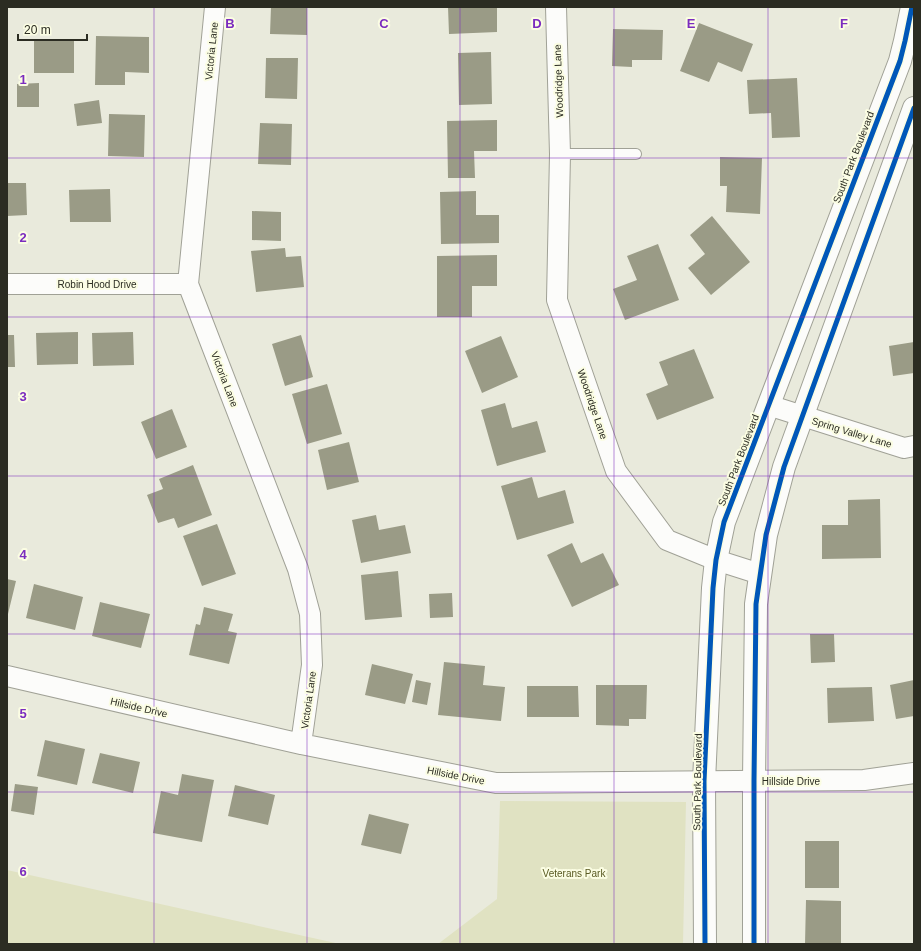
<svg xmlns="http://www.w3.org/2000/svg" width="921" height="951" font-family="Helvetica,sans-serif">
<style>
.green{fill:#e0e2c2}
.building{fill:#9a9b86}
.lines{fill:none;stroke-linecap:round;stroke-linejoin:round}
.service-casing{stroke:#a0a196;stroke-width:12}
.minor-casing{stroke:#a0a196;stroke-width:22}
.tertiary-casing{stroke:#a0a196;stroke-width:24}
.service{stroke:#fcfcfa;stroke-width:10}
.minor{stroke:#fcfcfa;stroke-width:20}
.tertiary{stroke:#fcfcfa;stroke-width:22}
.cycleway-casing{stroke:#fbfde3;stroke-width:8}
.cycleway{stroke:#0057b8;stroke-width:5}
.grid{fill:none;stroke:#7b2cbf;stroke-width:1;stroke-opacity:0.55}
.labels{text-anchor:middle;stroke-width:4;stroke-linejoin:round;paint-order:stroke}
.street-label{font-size:10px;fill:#2b2c22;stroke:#fbfde3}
.park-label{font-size:10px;fill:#595a22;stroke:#fbfde3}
.grid-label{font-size:13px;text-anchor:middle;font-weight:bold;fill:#7b2cbf;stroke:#fbfde3;stroke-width:4;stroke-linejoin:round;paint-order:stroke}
</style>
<rect width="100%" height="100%" fill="#e9eadc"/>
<path class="green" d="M 500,801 L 686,802 L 683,944 L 438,944 L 497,899 Z
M 7,870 L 340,944 L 7,944 Z"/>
<path class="building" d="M 271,7 L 307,7 L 307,35 L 270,34 Z
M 448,7 L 497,7 L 497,32 L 449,34 Z
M 699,23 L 753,44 L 742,72 L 718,62 L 709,82 L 680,71 Z
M 613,29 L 663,30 L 662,60 L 632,60 L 632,67 L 612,66 Z
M 96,36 L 149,37 L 149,73 L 125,72 L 125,85 L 95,85 Z
M 74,39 L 74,73 L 34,73 L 34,40 Z
M 491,52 L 492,104 L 459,105 L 458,53 Z
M 266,58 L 298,58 L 297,99 L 265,98 Z
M 797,78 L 800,137 L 772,138 L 771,113 L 749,114 L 747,80 Z
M 39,83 L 39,107 L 17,107 L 17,84 Z
M 99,100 L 102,123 L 77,126 L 74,104 Z
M 109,114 L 145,115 L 144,157 L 108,156 Z
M 497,120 L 497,151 L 474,151 L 475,178 L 448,178 L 447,121 Z
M 260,123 L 292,124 L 291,165 L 258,164 Z
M 720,157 L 762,158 L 760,214 L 726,212 L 727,186 L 720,186 Z
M 7,183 L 26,183 L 27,215 L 7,216 Z
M 110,189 L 111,222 L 70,222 L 69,190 Z
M 476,191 L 476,215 L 499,215 L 499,243 L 441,244 L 440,192 Z
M 252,211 L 281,212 L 281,241 L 252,240 Z
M 712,216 L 750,262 L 711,295 L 688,268 L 705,254 L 690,235 Z
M 658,244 L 679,300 L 625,320 L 613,289 L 637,280 L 627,256 Z
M 285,248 L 286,257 L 301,256 L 304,287 L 256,292 L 251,251 Z
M 497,255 L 497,286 L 472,286 L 472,317 L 437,317 L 437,256 Z
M 78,332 L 78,364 L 37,365 L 36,333 Z
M 133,332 L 134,365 L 93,366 L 92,333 Z
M 7,335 L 14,335 L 15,367 L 7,367 Z
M 301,335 L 313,377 L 285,386 L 272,344 Z
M 501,336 L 518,377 L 482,393 L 465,351 Z
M 914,342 L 914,373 L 893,376 L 889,346 Z
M 694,349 L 714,398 L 657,420 L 646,394 L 668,385 L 659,362 Z
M 327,384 L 342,434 L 307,444 L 292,394 Z
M 505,403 L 512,428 L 537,421 L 546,452 L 497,466 L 481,410 Z
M 172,409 L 187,447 L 156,459 L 141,422 Z
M 349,442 L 359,482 L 327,490 L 318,450 Z
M 193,465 L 212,515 L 178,528 L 174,518 L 158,523 L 147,495 L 163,489 L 159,479 Z
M 532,477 L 538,498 L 565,490 L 574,523 L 517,540 L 501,486 Z
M 880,499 L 881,558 L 822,559 L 822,525 L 848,525 L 848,500 Z
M 376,515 L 379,530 L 405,525 L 411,553 L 361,563 L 352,520 Z
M 217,524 L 236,574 L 202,586 L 183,536 Z
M 572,543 L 581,563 L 603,553 L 619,585 L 572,607 L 547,555 Z
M 398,571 L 402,617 L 365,620 L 361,575 Z
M 7,579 L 16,581 L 8,614 L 7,614 Z
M 34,584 L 83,597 L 75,630 L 26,618 Z
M 452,593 L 453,617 L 430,618 L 429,594 Z
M 100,602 L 150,614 L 141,648 L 92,636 Z
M 204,607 L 233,614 L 228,631 L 237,633 L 229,664 L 189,655 L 196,624 L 200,625 Z
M 810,634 L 834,634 L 835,662 L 811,663 Z
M 444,662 L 485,666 L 483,685 L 505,687 L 501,721 L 438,715 Z
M 372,664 L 413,674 L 405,704 L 365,695 Z
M 416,680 L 431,683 L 427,705 L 412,702 Z
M 914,680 L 914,716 L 896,719 L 890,685 Z
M 596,685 L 647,685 L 646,719 L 629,719 L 629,726 L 596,725 Z
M 527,686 L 578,686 L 579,717 L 527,717 Z
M 872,687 L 874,721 L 828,723 L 827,688 Z
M 45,740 L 85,749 L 77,785 L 37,776 Z
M 100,753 L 140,762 L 133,793 L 92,783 Z
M 182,774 L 214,780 L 202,842 L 153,833 L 161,791 L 178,795 Z
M 15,784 L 38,787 L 34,815 L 11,811 Z
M 235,785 L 275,795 L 268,825 L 228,816 Z
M 369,814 L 409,824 L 401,854 L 361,845 Z
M 805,841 L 839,841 L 839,888 L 805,888 Z
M 806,900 L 841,901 L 841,944 L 805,944 Z"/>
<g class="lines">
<defs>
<path id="service" d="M 560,154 L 636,154"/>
<path id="minor" d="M 215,7 L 188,284 L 298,569 L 310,614 L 312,665 L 301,744
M 556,7 L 560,154 L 557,300 L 616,471 L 667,540 L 716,560 L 760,574
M 7,284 L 188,284
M 768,405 L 904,448 L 914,446
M 7,676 L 301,744 L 496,783 L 864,780 L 914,773"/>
<path id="tertiary" d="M 705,944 L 704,781 L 713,588 L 716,560 L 724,522 L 900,61 L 905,41 L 912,7
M 754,944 L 754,781 L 756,604 L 766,535 L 784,467 L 914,108"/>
</defs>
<use href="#service" class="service-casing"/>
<use href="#minor" class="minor-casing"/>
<use href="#tertiary" class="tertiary-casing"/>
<use href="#service" class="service"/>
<use href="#minor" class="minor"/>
<use href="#tertiary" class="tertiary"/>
<defs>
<path id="cycleway" d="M 705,944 L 704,781 L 713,588 L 716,560 L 724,522 L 900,61 L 905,41 L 912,7
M 754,944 L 754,781 L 756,604 L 766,535 L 784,467 L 914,108"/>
</defs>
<use href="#cycleway" class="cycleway-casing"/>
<use href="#cycleway" class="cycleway"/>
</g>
<path class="grid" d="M 154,7 L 154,944M 307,7 L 307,944M 460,7 L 460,944M 614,7 L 614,944M 768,7 L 768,944M 7,158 L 914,158M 7,317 L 914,317M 7,476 L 914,476M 7,634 L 914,634M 7,792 L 914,792"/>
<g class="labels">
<g class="street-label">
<text transform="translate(211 51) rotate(-84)" y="4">Victoria Lane</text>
<text transform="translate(558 81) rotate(-92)" y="4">Woodridge Lane</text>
<text transform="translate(853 157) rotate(-69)" y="4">South Park Boulevard</text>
<text x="97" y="288">Robin Hood Drive</text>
<text transform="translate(225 379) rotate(69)" y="4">Victoria Lane</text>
<text transform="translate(593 404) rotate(71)" y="4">Woodridge Lane</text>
<text transform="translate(852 432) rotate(17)" y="4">Spring Valley Lane</text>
<text transform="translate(738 460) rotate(-69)" y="4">South Park Boulevard</text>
<text transform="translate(308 700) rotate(-82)" y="4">Victoria Lane</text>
<text transform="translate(139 707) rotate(13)" y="4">Hillside Drive</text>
<text transform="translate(456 775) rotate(11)" y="4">Hillside Drive</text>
<text x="791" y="785">Hillside Drive</text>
<text transform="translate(697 782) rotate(-89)" y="4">South Park Boulevard</text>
</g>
<g class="park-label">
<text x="574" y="877">Veterans Park</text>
</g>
</g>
<g class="grid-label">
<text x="230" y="28">B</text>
<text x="384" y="28">C</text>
<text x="537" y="28">D</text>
<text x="691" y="28">E</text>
<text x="844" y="28">F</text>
<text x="23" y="84">1</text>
<text x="23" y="242">2</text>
<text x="23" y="401">3</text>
<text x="23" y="559">4</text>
<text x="23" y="718">5</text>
<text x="23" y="876">6</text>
</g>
<rect width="921" height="951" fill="none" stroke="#2b2c22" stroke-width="16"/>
<path d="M18 34v6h69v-6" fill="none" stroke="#2b2c22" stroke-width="2"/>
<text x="24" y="34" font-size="12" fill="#2b2c22" stroke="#fbfde3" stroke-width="3" paint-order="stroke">20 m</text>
</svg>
